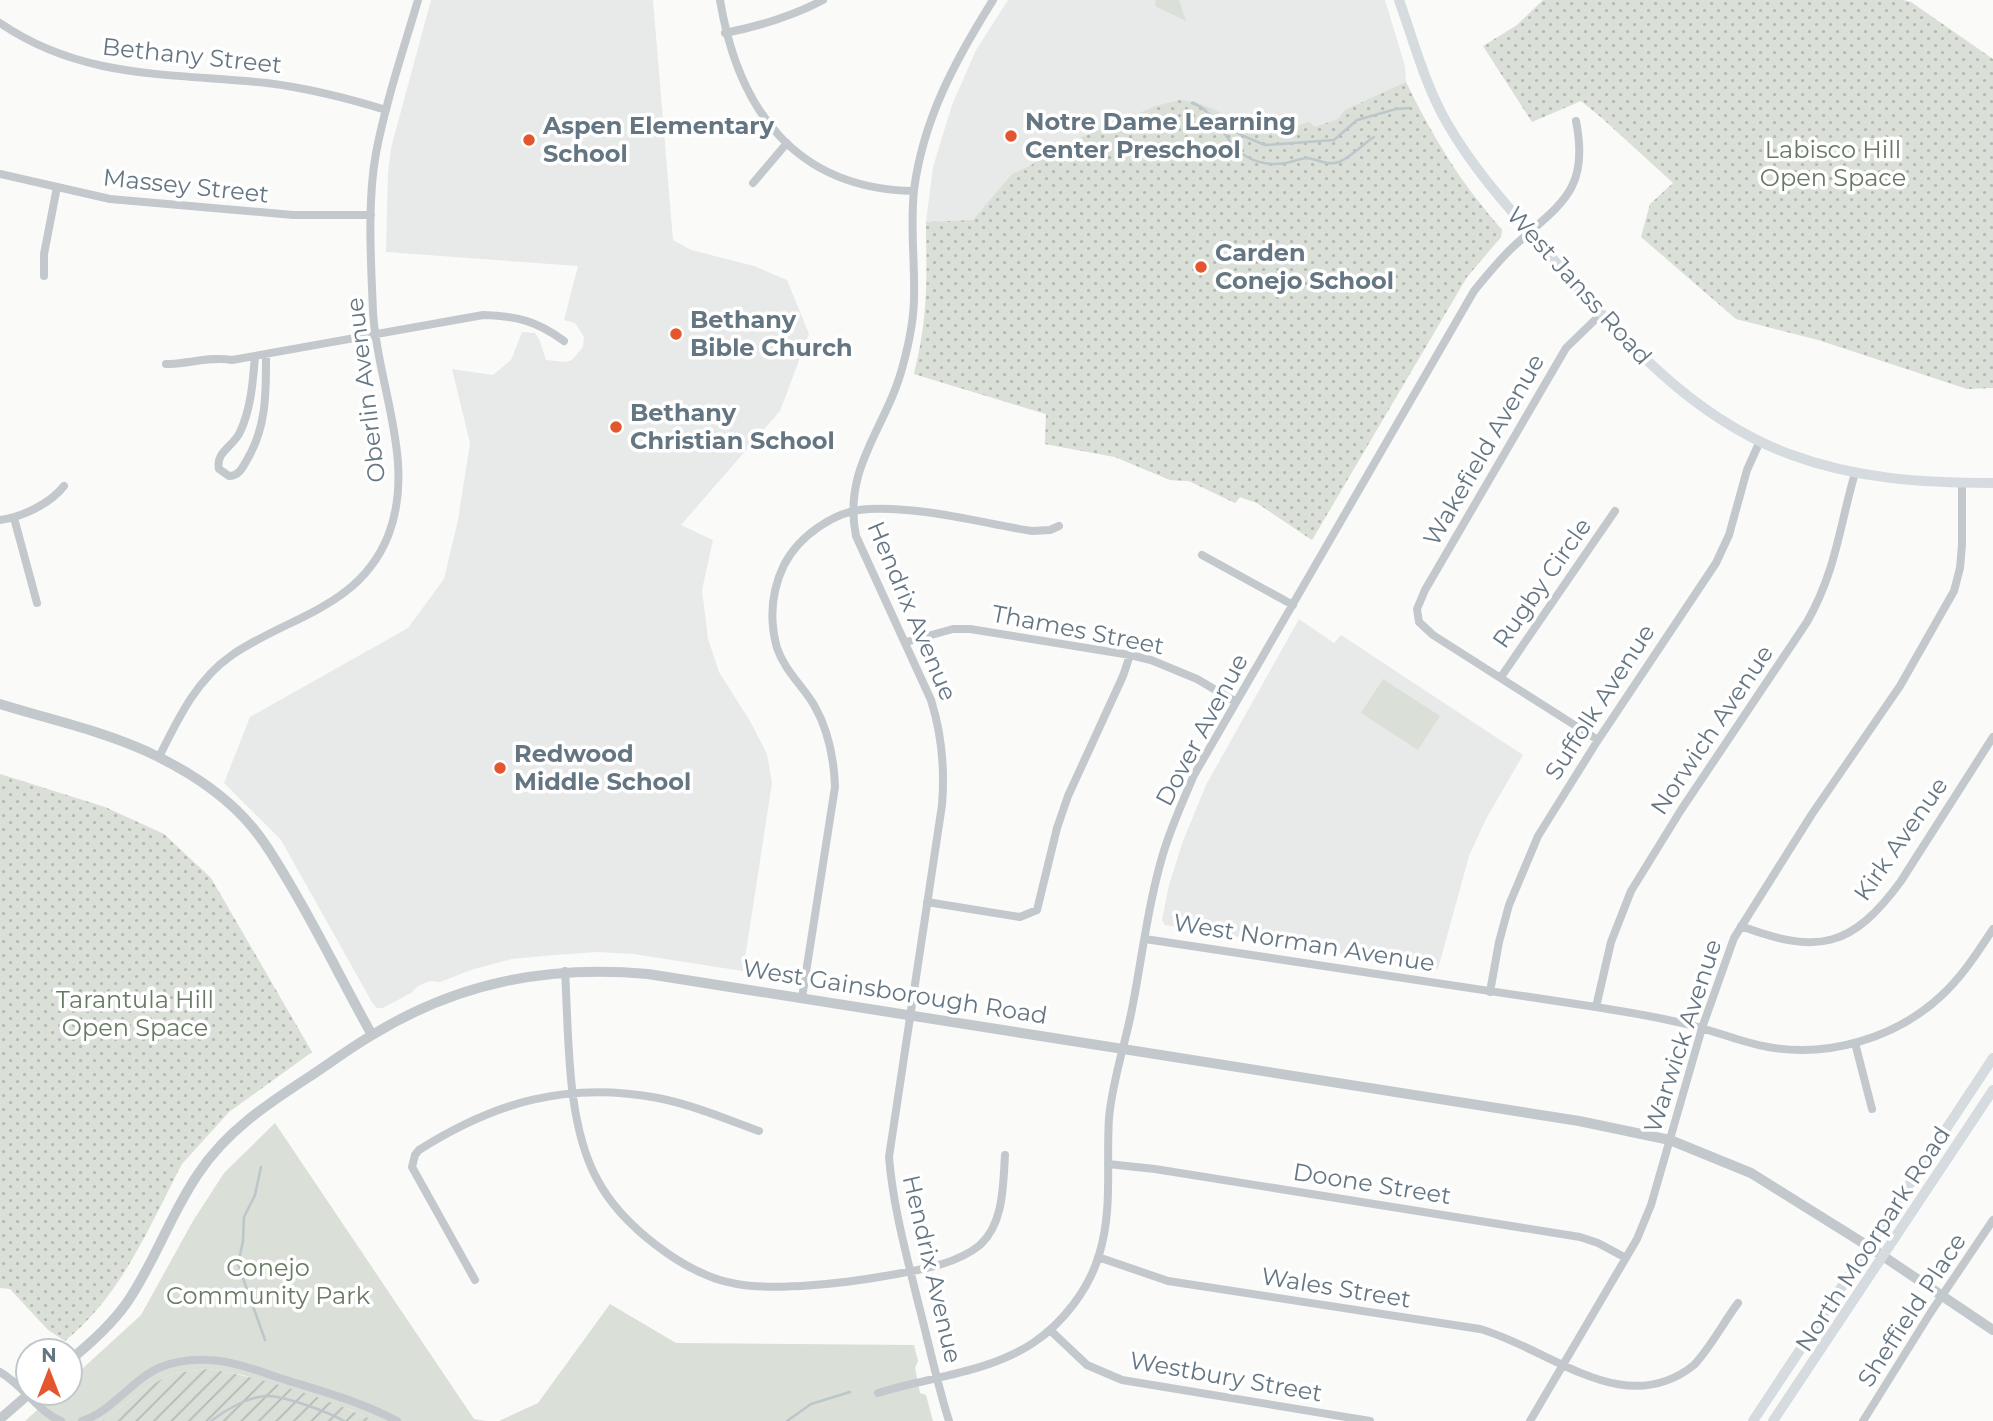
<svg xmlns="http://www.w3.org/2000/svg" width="1993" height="1421" font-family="Montserrat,sans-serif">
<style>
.built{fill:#e8e9e9}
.grass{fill:url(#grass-dots)}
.park{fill:#dadfd7}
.garden{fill:url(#garden-furrows)}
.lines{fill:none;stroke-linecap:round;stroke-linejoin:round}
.stream{stroke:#bbc7cb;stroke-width:2.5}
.minor{stroke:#c3c8cc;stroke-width:8}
.tertiary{stroke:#c3c8cc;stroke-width:10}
.secondary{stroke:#d6dbdf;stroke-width:10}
.poi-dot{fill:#e4572e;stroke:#fff;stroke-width:2.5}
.labels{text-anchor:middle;stroke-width:7;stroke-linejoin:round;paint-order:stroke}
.street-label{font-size:24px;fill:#657683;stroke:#fff}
.poi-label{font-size:24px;font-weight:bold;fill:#657683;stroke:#fff;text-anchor:start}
.park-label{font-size:24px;fill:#687a64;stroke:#fff}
</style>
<defs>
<pattern id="grass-dots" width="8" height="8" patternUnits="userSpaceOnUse" patternTransform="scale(1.75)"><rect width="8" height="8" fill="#dadfd7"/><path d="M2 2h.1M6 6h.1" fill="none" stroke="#b4b9b4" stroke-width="1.8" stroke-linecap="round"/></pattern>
<pattern id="garden-furrows" width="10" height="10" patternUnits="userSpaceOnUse" patternTransform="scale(1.75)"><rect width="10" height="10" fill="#dadfd7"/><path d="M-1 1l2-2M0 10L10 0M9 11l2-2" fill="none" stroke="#b4b9b4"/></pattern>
</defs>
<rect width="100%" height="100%" fill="#fafaf8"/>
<path class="built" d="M 431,0 L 653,0 L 673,240 L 691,250 L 754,266 L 787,280 L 809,334 L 780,411 L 681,525 L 713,540 L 702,590 L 708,639 L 719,672 L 750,721 L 767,754 L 772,783 L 743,971 L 633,954 L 598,952 L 554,955 L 512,959 L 474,969 L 440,982 L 430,981 L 418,986 L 411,993 L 383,1008 L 377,1008 L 373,1004 L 281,840 L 224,783 L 250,717 L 408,628 L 444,579 L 458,520 L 470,443 L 452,369 L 493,375 L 511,360 L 522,332 L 535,333 L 540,341 L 546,360 L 566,362 L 572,360 L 583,347 L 584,337 L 575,323 L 564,320 L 578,266 L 386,252 L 388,173 L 391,148 Z
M 1008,0 L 1385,0 L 1405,66 L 1406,83 L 1423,119 L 1441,151 L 1462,181 L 1502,230 L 1501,237 L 1467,277 L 1450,305 L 1312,540 L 1257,503 L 1240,497 L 1235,503 L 1189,481 L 1170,480 L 1115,457 L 1045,444 L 1046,414 L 914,374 L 923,336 L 927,297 L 926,222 L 933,167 L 952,105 L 976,50 Z
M 1299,619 L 1334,643 L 1341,635 L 1523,755 L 1486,819 L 1469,856 L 1438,969 L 1165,925 L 1162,920 L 1169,885 L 1183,841 L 1206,785 Z"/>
<path class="grass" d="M 1543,0 L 1903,0 L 1911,2 L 1993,59 L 1993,388 L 1967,389 L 1818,340 L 1736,319 L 1641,237 L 1650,204 L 1673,183 L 1603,119 L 1581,101 L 1532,122 L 1483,46 L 1517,25 Z
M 1406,82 C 1432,136 1462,185 1502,230 L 1501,237 L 1467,277 L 1312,540 L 1257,503 L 1240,497 L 1235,503 L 1189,481 L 1170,480 L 1115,457 L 1045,444 L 1046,414 L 914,374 C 928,318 927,278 926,222 L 973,220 L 1012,174 L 1030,166 L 1051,150 L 1156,106 L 1179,100 L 1196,102 L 1242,122 L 1261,127 L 1288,128 L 1309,122 L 1315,127 L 1338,119 L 1345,110 Z
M 0,774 L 105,807 L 164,834 L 211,878 L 312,1052 L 229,1112 L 182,1164 C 149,1227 121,1296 65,1341 L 48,1330 L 10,1289 L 0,1288 Z"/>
<path class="park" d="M 1156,0 L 1179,0 L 1186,21 L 1155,6 Z
M 1383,679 L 1440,716 L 1418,750 L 1361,713 Z
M 275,1123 L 474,1419 L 486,1421 L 375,1421 L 351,1410 L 243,1375 L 208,1369 L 174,1373 L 147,1387 L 102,1421 L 25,1421 L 56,1393 L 70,1393 L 70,1380 L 141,1315 L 193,1221 L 224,1173 Z
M 610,1304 L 676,1343 L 914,1345 L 918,1361 L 915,1368 L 920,1393 L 926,1395 L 933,1421 L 499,1421 L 538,1403 Z"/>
<path class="garden" d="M 208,1369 C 265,1378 323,1397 375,1421 L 102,1421 L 147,1387 L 174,1373 Z"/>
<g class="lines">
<path class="stream" d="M 1192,103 C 1212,109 1222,134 1236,148 C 1249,162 1268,166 1286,163 C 1293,162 1300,158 1307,158 C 1317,159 1328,166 1339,162 C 1351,157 1363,144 1374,137
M 1210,115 L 1241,135 L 1265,145 L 1334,140 L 1357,120 L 1396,109 L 1409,108
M 261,1167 L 255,1195 L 244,1217 L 243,1241 L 238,1264 L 265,1340
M 211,1421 C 225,1410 248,1397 266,1396 C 283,1395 328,1412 344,1421
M 787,1421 L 811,1404 L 850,1392"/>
<path class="minor" d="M 720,0 C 738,109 795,189 914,191
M 0,23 C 83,80 172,73 267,83 C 307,88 347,98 386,110
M 725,33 C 760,26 791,17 823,0
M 0,174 L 110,199 L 293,215 L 371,215
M 753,183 L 787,143
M 44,276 L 44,254 L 57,187
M 255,356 C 253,381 251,409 240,432 C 234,446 215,452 219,469 L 229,476 C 239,476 243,467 248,458 C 267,425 266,391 266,354
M 166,364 C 188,364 211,356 232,360 L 483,315 C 517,316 537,321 564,341
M 14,518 L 37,603
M 0,520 C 22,517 50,504 64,486
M 1202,555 L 1293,605
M 906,642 L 953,629 L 970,629 L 1130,655 L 1151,660 L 1197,679 L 1236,702
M 1501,677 L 1615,511
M 1598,740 L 1433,635 L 1419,622 L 1417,609 L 1425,590 L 1566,348 L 1601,314
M 159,757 C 178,719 196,680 232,655 C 289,616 359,608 388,536 C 417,463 377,385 373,312 C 371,262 367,202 376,153 C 386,101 403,51 418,0
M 927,902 L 1020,917 L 1037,910 L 1057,828 L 1068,796 L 1123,676 L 1130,655
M 1741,926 C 1818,955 1852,948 1901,881 L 1993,737
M 1145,939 L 1596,1007 C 1632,1013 1667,1018 1701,1028 C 1723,1034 1745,1043 1768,1047 C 1828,1058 1896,1038 1941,996 C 1962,977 1977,953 1993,929
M 565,971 C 569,1036 566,1122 597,1179 C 621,1225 686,1276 737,1284 C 776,1291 846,1283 885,1276 C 917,1270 954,1266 980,1245 C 1004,1223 1003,1185 1005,1155
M 1490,992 L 1499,942 L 1509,905 L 1538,836 L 1598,740 L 1716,563 L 1729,535 L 1747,470 L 1760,441
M 802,998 L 835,787 C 834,758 829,731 814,705 C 802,685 785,671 777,648 C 769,619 771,592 784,565 C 799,536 835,510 869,509 C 919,506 982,523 1032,531 L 1050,530 L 1059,526
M 1596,1007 L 1611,942 L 1631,891 L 1681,810 L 1807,622 C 1836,571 1839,528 1855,473
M 1855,1043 L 1872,1109
M 1108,1164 L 1155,1169 L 1580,1237 L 1598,1243 L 1626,1258
M 1098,1257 L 1168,1281 L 1480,1329 C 1551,1349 1624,1421 1694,1365 C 1711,1347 1723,1323 1738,1303
M 475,1280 L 412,1167 L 415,1155 L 419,1150 C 495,1102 567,1081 658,1098 C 693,1105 726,1119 759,1131
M 1050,1330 L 1087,1365 L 1122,1380 L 1370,1421
M 0,1372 C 23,1385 37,1411 61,1421
M 878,1393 C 928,1377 988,1373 1033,1343 C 1063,1323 1089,1289 1099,1255 C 1113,1210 1106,1164 1109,1118 C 1112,1082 1125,1045 1132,1009 C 1142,958 1148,904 1163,854 C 1171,827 1183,801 1194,775 L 1474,291 C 1487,275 1499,260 1514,246 C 1560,204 1590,191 1576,121
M 82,1421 C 113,1411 132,1379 161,1367 C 176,1361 193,1359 209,1360 C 235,1361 261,1372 286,1380 C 324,1392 362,1402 397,1421
M 949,1421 C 937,1383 929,1344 919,1306 C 907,1257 893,1207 889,1157 L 942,805 C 945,769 942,735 931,700 L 856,536 C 842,467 887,428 903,365 C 909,343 914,320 914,297 C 915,262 910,226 914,190 C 923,119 956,59 993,0
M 1530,1421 L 1637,1239 L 1651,1205 L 1702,1028 L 1734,938 L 1812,814 L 1900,686 L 1954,591 L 1960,568 L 1962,545 L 1962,483
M 1863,1421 L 1931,1312 L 1993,1220"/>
<path class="tertiary" d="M 0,704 C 48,719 100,730 146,751 C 185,769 226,795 253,828 C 268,846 279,866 291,886 C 320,935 344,985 372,1035
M 70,1360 C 91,1343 110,1326 126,1304 C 154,1264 170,1215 198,1174 C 227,1130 269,1103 312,1075 C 333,1061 353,1046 374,1034 C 459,982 549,965 648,974 L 1579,1121 L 1670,1140 L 1751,1173 L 1868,1246 L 1993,1330
M 0,1419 L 30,1393"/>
<path class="secondary" d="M 1399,0 C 1414,42 1425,85 1447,123 C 1475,172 1512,211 1548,253 C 1618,333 1687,416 1789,454 C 1856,479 1923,483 1993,483
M 1753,1421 L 1993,1058
M 1773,1421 L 1993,1090"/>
</g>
<g class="poi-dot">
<circle cx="1011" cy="136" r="7"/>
<circle cx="529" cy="140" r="7"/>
<circle cx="1201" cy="267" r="7"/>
<circle cx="676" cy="334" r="7"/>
<circle cx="616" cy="427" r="7"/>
<circle cx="500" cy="768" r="7"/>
</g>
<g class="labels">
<g class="street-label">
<text transform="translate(192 56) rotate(6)" y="8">Bethany Street</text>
<text transform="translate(186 186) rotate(6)" y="8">Massey Street</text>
<text transform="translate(1579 286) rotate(48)" y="8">West Janss Road</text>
<text transform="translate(366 390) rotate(-97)" y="8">Oberlin Avenue</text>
<text transform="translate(1484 450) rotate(-60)" y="8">Wakefield Avenue</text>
<text transform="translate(1542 583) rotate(-55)" y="8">Rugby Circle</text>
<text transform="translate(912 611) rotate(67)" y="8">Hendrix Avenue</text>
<text transform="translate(1078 630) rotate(11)" y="8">Thames Street</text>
<text transform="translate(1600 702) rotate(-57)" y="8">Suffolk Avenue</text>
<text transform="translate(1202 730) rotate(-62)" y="8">Dover Avenue</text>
<text transform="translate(1712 730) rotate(-56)" y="8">Norwich Avenue</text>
<text transform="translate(1901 839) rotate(-55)" y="8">Kirk Avenue</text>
<text transform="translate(1304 943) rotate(9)" y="8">West Norman Avenue</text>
<text transform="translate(895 992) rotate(9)" y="8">West Gainsborough Road</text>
<text transform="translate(1683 1036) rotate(-72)" y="8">Warwick Avenue</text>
<text transform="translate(1372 1184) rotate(9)" y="8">Doone Street</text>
<text transform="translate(1873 1239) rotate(-57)" y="8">North Moorpark Road</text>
<text transform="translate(932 1269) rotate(77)" y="8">Hendrix Avenue</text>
<text transform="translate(1336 1288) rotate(9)" y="8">Wales Street</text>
<text transform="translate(1912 1310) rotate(-57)" y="8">Sheffield Place</text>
<text transform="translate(1226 1377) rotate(10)" y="8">Westbury Street</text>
</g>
<g class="poi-label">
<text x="1025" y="130">Notre Dame Learning<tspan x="1025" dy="28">Center Preschool</tspan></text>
<text x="543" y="134">Aspen Elementary<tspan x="543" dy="28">School</tspan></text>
<text x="1215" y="261">Carden<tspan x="1215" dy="28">Conejo School</tspan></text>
<text x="690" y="328">Bethany<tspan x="690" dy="28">Bible Church</tspan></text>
<text x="630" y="421">Bethany<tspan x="630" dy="28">Christian School</tspan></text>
<text x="514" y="762">Redwood<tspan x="514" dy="28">Middle School</tspan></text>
</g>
<g class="park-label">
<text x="1833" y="158">Labisco Hill<tspan x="1833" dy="28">Open Space</tspan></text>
<text x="135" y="1008">Tarantula Hill<tspan x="135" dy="28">Open Space</tspan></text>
<text x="268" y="1276">Conejo<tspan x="268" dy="28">Community Park</tspan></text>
</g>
</g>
<g transform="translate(49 1372)"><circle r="33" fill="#ffffff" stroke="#c1c8cd" stroke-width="2"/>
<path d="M0-5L12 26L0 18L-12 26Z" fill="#e4572e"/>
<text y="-10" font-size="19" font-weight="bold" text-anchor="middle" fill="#657683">N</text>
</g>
</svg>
